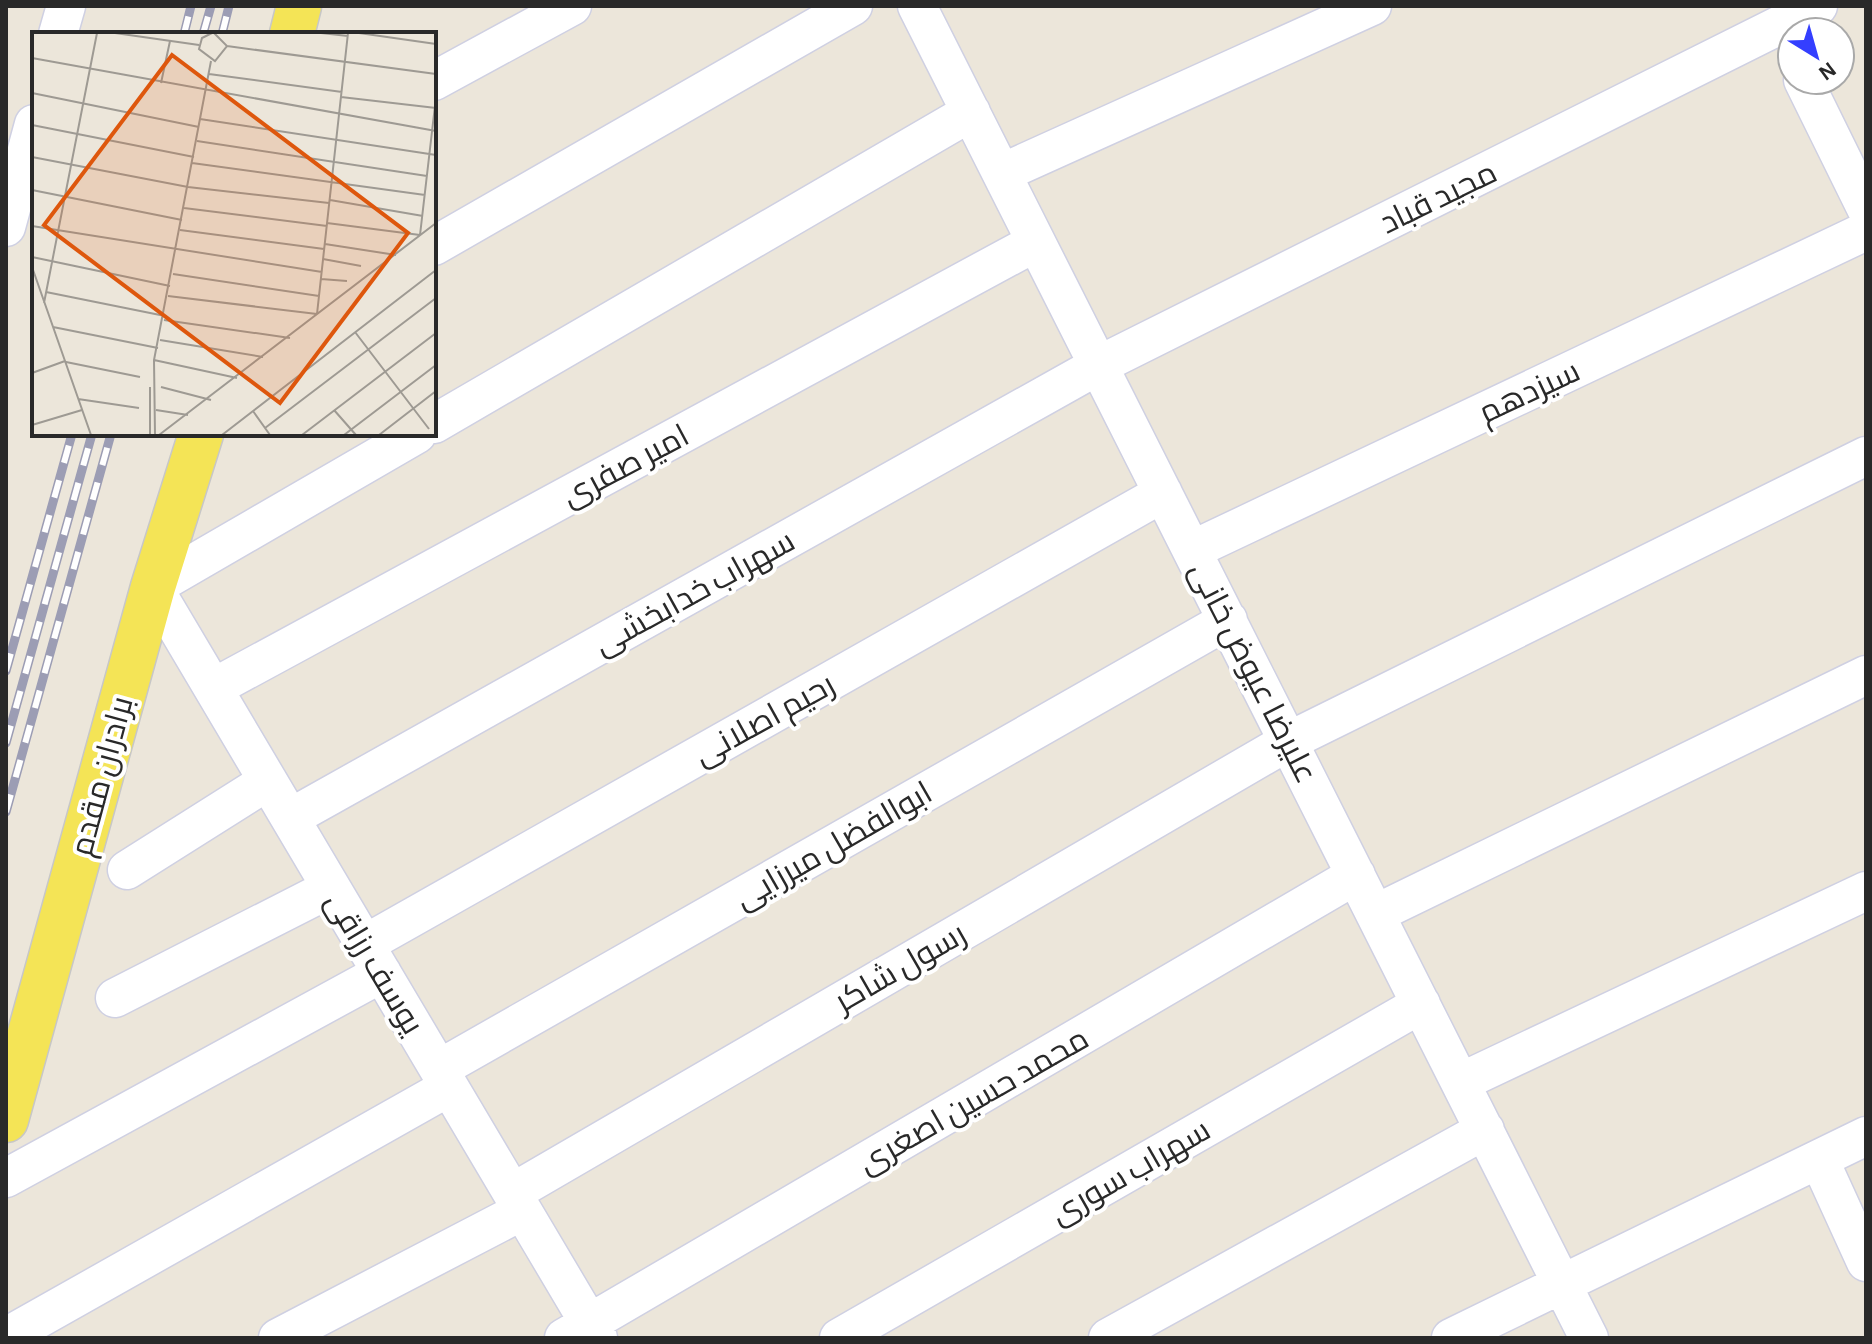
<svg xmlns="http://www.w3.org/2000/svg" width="1872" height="1344" font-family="'Alegreya Sans',Cairo,sans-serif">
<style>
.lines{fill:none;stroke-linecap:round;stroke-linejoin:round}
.minor-casing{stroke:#cfd0e2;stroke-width:41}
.major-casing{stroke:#c7c7c7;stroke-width:47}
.minor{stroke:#fff;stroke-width:38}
.major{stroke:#f4e456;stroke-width:44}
.rail-casing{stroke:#9c9db4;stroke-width:9}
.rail{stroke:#fff;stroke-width:6;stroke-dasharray:18;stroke-linecap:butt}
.labels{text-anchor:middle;stroke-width:8;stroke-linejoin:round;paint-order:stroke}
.street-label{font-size:32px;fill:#292929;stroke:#fff}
.inset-road{fill:none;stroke:#9e9a93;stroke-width:2}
.view{fill:#de570d;fill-opacity:0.15;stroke:#de570d;stroke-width:4}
.inset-edge{fill:none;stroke:#292929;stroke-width:4}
</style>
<rect width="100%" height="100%" fill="#ece6da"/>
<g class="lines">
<defs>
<path id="minor" d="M 917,6 L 1589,1338
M 58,34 L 66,6
M 1803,80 L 1866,208
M 434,81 L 572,6
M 1002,173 L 1372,6
M 6,227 L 34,124
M 434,246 L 853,6
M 434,424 L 971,112
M 1192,550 L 1866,231
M 153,587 L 598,1338
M 153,587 L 417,434
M 213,688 L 1036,242
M 290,818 L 1099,365 L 1818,6
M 127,870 L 268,781
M 1375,914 L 1866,675
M 365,944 L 1163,493
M 115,998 L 331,888
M 439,1069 L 1228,620
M 1461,1082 L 1866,891
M 1819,1159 L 1866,1262
M 6,1178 L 382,973
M 512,1193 L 1289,741 L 1866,456
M 6,1337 L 449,1087
M 278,1338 L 522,1211
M 564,1338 L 1356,875
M 839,1338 L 1421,1004
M 1108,1338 L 1485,1130
M 1451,1338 L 1866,1136"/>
<path id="major" d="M 292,34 L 299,6
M 6,1120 L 153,587 L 201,434"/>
</defs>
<use href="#minor" class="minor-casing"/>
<use href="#major" class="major-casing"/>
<use href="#minor" class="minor"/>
<use href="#major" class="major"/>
<defs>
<path id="rail" d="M 184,34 L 191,6
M 203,34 L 211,6
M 222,34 L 229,6
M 6,671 L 72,434
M 6,743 L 92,434
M 6,812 L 111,434"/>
</defs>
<use href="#rail" class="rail-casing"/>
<use href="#rail" class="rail"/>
</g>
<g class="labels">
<g class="street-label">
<text transform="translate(1438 197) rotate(-26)" y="11">مجید قباد</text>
<text transform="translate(1529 391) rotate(-25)" y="11">سیزدهم</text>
<text transform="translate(625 465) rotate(-28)" y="11">امیر صفری</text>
<text transform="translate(694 592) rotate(-29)" y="11">سهراب خدابخشی</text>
<text transform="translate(1254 672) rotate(63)" y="11">علیرضا عیوض خانی</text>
<text transform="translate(764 719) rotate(-29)" y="11">رحیم اصلانی</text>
<text transform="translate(101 776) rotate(-75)" y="11">برادران مقدم</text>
<text transform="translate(833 845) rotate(-30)" y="11">ابوالفضل میرزایی</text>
<text transform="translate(375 963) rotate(59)" y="11">یوسف رزاقی</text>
<text transform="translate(900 967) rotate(-30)" y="11">رسول شاکر</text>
<text transform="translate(973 1100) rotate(-30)" y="11">محمد حسین اصغری</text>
<text transform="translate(1130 1171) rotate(-30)" y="11">سهراب سوری</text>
</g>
</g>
<g transform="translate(32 32)">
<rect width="404" height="404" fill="#ece6da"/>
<path class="inset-road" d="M 83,1 L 167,13M 180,1 L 170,6 L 167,17 L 183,29 L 195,14 L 182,1M 289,1 L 316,4M 327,1 L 404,12M 195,14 L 404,42M 0,26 L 404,99M 177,42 L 310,60M 129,51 L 138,9M 0,61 L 167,95M 309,65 L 404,76M 168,87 L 404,123M 0,93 L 162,125M 165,109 L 395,144M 0,125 L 156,155 L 297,171M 160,131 L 393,163M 0,158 L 150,188M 298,168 L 391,184M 152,176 L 295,194M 295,191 L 388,203M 0,194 L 290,240M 148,198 L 292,217M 388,203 L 404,65M 293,212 L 364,223M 0,225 L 138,254M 291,227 L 329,234M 0,235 L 59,403M 141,242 L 287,264M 289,247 L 315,249M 14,260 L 133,284M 136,264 L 285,282M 12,271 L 65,1M 285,282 L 316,1M 132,288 L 258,306M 21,295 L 126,316M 323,300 L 397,397M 128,308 L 231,325M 122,328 L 205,346M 34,330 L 108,345M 0,341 L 33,329M 118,355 L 118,403M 129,355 L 179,368M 46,367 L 107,376M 124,378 L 156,383M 302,378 L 324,403M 221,379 L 238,403M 0,393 L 50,378M 233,396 L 404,266M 123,403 L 122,328 L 179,29M 127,403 L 404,191M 190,403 L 404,238M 270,403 L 404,301M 312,403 L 404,333M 347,403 L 404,359"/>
<path class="view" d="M 140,23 L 376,201 L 248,371 L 12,193 Z"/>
<rect width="404" height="404" class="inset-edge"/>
</g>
<rect width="1872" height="1344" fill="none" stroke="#292929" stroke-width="16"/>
<g transform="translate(1816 56) rotate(143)"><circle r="38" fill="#ffffff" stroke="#a9a9a9" stroke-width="2"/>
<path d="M0-6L14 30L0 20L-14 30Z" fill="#343fff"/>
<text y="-12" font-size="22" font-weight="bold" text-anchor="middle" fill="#292929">N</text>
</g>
</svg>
